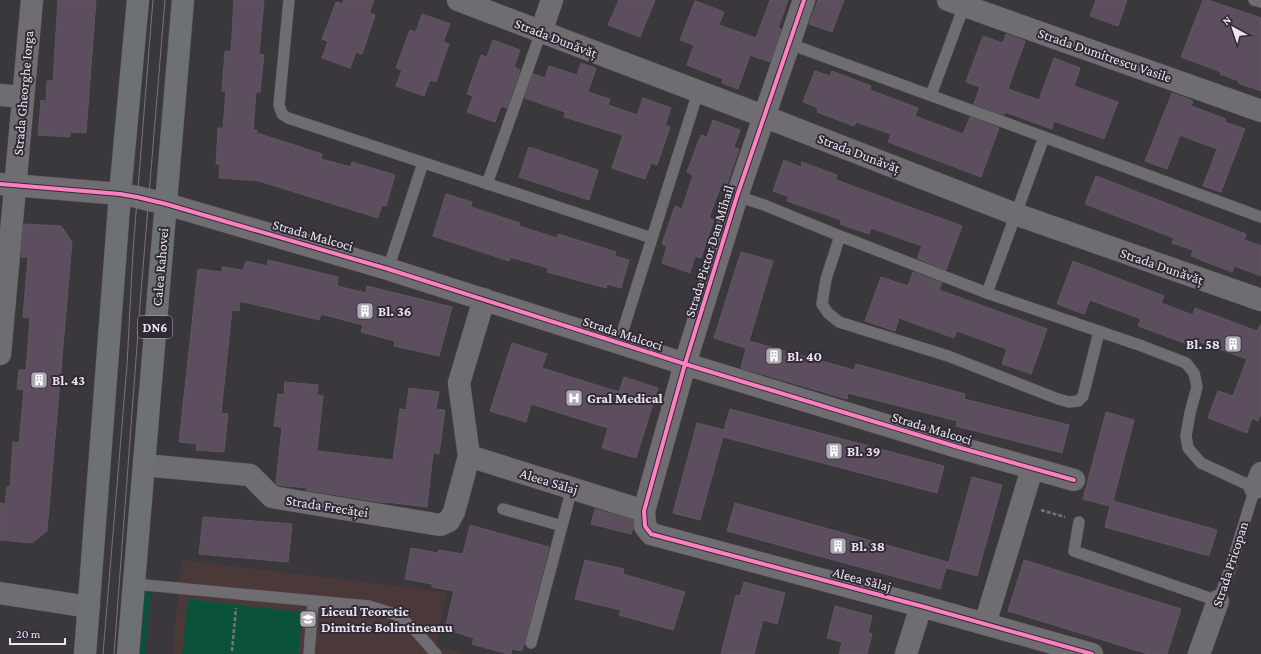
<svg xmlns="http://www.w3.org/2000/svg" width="1261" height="654" font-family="'Crimson Pro',serif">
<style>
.education{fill:#4b393a}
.green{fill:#0b523a}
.building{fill:#5c4e5e;stroke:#5d595d}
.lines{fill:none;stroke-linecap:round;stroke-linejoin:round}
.service-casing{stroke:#565359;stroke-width:12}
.minor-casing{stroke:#565359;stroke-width:23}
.tertiary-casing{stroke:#565359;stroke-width:23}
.primary-casing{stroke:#565359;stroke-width:23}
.path{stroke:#78757a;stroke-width:2.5;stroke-dasharray:4 2;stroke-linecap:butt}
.service{stroke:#706d72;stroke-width:11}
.minor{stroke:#706d72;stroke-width:22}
.tertiary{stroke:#706d72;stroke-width:22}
.primary{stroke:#6d7174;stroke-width:22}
.tram{stroke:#78757a;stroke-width:1}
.cycleway-casing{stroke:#312a36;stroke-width:6}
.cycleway{stroke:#ff80c0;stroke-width:4}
.labels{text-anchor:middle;stroke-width:4;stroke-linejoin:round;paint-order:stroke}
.shield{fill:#312a36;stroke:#b3aeb7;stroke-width:1}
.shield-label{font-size:13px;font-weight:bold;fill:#ebe6ee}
.street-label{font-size:14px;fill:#ebe6ee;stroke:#312a36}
.poi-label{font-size:14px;font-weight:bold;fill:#ebe6ee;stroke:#312a36;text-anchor:start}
</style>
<rect width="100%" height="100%" fill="#3a373d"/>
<path class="education" d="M 182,560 L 446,592 L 436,646 L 467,654 L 172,654 Z"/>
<path class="green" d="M 142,588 L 151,589 L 145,654 L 136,654 Z
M 188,599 L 303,612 L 298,654 L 182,654 Z"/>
<path class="building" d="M 58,0 L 96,0 L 86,133 L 70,132 L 70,137 L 38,135 L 41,100 L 46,101 L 47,81 L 53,81 Z
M 234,0 L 264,0 L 259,54 L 264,55 L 260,92 L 256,92 L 253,130 L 257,130 L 257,133 L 322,154 L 321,159 L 351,167 L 352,162 L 395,175 L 386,206 L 382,205 L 378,218 L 259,181 L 219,178 L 220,164 L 216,164 L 218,128 L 223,128 L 226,91 L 222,91 L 225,51 L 231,52 Z
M 344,0 L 374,0 L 369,13 L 375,15 L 362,54 L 356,52 L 350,68 L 322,58 L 328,41 L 322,39 L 336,2 L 342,4 Z
M 619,0 L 655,0 L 640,37 L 608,25 Z
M 770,0 L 788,0 L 778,28 L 781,29 L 770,62 L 750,55 L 738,89 L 722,83 L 723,79 L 687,65 L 694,45 L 680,40 L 695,1 L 724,12 L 719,25 L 756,38 Z
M 818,0 L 844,0 L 832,32 L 809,24 Z
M 1096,0 L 1127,0 L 1118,26 L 1090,16 Z
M 1203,0 L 1208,0 L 1261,18 L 1261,91 L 1238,83 L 1239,81 L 1220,74 L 1221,72 L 1181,57 Z
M 422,14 L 450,24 L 443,42 L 449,44 L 445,55 L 436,82 L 430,80 L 424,96 L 396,86 L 402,70 L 396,68 L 410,30 L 416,32 Z
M 1006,34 L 1025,41 L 1008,89 L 1039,100 L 1054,58 L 1080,68 L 1074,86 L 1118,102 L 1104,139 L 1054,121 L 1052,129 L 1005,112 L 1004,115 L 974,104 L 980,87 L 966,82 L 983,36 L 1003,43 Z
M 493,40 L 520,50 L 514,67 L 520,70 L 507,108 L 501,106 L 495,122 L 467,112 L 473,96 L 467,94 L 481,55 L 487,57 Z
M 581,63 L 596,68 L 588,92 L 610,99 L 608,105 L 637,115 L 643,98 L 671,108 L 665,125 L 670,127 L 657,165 L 651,163 L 645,179 L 612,168 L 623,135 L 564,117 L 565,112 L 525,98 L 533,74 L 545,78 L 549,66 L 577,75 Z
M 815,71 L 830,76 L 832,71 L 871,86 L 870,90 L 918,108 L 915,116 L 963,134 L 970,117 L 999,128 L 981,177 L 888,142 L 891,134 L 856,122 L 854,126 L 817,112 L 818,108 L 803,102 Z
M 1172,93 L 1193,101 L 1191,106 L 1226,119 L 1225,122 L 1245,129 L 1221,192 L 1203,186 L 1217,149 L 1180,135 L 1167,169 L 1145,161 Z
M 713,120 L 740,130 L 734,147 L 739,149 L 726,187 L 721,185 L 709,218 L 714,220 L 701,258 L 695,256 L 690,273 L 662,263 L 667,246 L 662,244 L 675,206 L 682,209 L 693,175 L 687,172 L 701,135 L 707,137 Z
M 529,147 L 598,170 L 589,200 L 519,177 Z
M 784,160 L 801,167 L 802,162 L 837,175 L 836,180 L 962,226 L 946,270 L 917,258 L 922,246 L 871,228 L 869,234 L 840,224 L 841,220 L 787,201 L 789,197 L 773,191 Z
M 1096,176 L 1246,234 L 1244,240 L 1261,246 L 1261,276 L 1234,266 L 1232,272 L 1191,256 L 1193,250 L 1172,243 L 1174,238 L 1085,204 Z
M 446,194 L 472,202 L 471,207 L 520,223 L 519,226 L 557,238 L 558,234 L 616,252 L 615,256 L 629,260 L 621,288 L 607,284 L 606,288 L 547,272 L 548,268 L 510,257 L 509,261 L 433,236 Z
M 24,224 L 61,226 L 72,242 L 47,531 L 32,543 L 0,540 L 0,503 L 5,504 L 7,487 L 10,487 L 13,442 L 19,443 L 24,390 L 17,389 L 19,370 L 26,370 L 30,318 L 23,317 L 28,257 L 21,257 Z
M 741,252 L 773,261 L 749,341 L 854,370 L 856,364 L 965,394 L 964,399 L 1069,425 L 1062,453 L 956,426 L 957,421 L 848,393 L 847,399 L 741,368 L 746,348 L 714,338 Z
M 268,260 L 338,277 L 337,286 L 366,293 L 367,286 L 452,307 L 439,356 L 394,346 L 395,341 L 361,332 L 363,325 L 321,314 L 319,320 L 240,301 L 239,311 L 232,310 L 221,413 L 228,414 L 224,452 L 196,450 L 197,444 L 179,442 L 198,269 L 222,272 L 222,267 L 243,270 L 246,261 L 267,266 Z
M 1073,261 L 1164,296 L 1161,303 L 1193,315 L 1195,308 L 1257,331 L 1260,325 L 1261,325 L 1261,413 L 1258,421 L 1252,418 L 1247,433 L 1208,418 L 1218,391 L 1233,396 L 1247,359 L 1197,341 L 1195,347 L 1138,326 L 1141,319 L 1090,300 L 1084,314 L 1057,304 Z
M 913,272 L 942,283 L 939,290 L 1047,329 L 1031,374 L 1002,364 L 1007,349 L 957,331 L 954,338 L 899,318 L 895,331 L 865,321 L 881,277 L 908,286 Z
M 512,343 L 547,354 L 542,368 L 619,392 L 624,377 L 658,388 L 636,458 L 602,448 L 608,428 L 531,404 L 526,422 L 490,411 Z
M 285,382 L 318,385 L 317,395 L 323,396 L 317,451 L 393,460 L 400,409 L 406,410 L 409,388 L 439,392 L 436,409 L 445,410 L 439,454 L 433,453 L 427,507 L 386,502 L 386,503 L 306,490 L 307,488 L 277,485 L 276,483 L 282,427 L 274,426 L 278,394 L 284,395 Z
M 730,409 L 944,466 L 937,493 L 723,437 L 700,520 L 673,513 L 697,423 L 724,430 Z
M 1106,412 L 1134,420 L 1113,501 L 1217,530 L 1209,556 L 1105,527 L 1110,506 L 1083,499 Z
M 972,477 L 1002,485 L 977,576 L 947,568 Z
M 735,503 L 948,562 L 940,589 L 727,531 Z
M 595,509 L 632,520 L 633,528 L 631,534 L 591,524 Z
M 203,517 L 292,524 L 288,562 L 199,554 Z
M 470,525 L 549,547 L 522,651 L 512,649 L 511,654 L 508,654 L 472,644 L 474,638 L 445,629 L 454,591 L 432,587 L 432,584 L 405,579 L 411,548 L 438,553 L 439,550 L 463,554 Z
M 585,560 L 624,569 L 623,574 L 685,592 L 673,630 L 619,615 L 621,610 L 575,599 Z
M 1024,560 L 1181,609 L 1167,654 L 1148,654 L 1008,611 Z
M 744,582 L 785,593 L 777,624 L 763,620 L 754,654 L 721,654 L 736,595 L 740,596 Z
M 835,606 L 872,616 L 868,633 L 872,634 L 867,654 L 839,654 L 842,642 L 827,638 Z"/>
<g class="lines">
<defs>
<path id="service" d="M 289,0 L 279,105 L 282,114 L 288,118 L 652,238
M 1254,0 L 1261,2
M 790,44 L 1044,137
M 931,95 L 964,6
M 487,184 L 541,32
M 737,196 L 764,205 L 840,236 L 826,279 L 822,304 L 828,313 L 839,322 L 948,356 L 1058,399 L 1069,402 L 1078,401 L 1083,396 L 1099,332
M 840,236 L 987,293
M 388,269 L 423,163
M 619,343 L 698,92
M 503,509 L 562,526
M 1079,522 L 1074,551 L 1218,601 L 1229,572 L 1255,488 L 1201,463 L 1188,448 L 1186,436 L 1190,413 L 1197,387 L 1194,373 L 1186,363 L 1142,346 L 987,293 L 1044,137 L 1261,217
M 134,584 L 369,606 L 397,615 L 415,630 L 436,654
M 531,643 L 572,488
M 309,654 L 313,601"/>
<path id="minor" d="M 458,0 L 763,116 L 1015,214 L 1261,300
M 804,0 L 737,196 L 685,364 L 644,511 L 645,526 L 651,534 L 921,606 L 1092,654
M 948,0 L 1261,111
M 541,32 L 552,0
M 0,95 L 23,97
M 166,204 L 388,269 L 685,364 L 961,448 L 1074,480
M 484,299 L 459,383 L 469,456 L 644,511
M 0,354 L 32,0
M 144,465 L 250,475 L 272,497 L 440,525 L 449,521 L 454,512 L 469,456
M 1255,488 L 1261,473
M 0,593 L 89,607
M 985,624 L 1032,469
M 906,654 L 921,606
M 1199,654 L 1218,601"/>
<path id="tertiary" d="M 0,184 L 120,194 L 137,197 L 166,204"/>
<path id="primary" d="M 85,654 L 120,194 L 138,0
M 128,654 L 183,0"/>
</defs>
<use href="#service" class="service-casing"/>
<use href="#minor" class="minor-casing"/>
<use href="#tertiary" class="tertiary-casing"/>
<use href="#primary" class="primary-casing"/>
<path class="path" d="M 1041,510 L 1065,517
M 232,651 L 236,608"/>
<use href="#service" class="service"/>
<use href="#minor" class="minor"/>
<use href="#tertiary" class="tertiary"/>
<use href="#primary" class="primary"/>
<path class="tram" d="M 103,654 L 127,365 L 133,251 L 153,0
M 114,654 L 141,292 L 165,0"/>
<defs>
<path id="cycleway" d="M 804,0 L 737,196 L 685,364 L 644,511 L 645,526 L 651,534 L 921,606 L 1092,654
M 0,184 L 120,194 L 137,197 L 166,204 L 388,269 L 685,364 L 961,448 L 1074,480"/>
</defs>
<use href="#cycleway" class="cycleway-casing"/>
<use href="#cycleway" class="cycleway"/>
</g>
<defs>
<symbol id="building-square" viewBox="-11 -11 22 22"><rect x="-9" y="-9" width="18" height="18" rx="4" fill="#ada9b0" stroke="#312a36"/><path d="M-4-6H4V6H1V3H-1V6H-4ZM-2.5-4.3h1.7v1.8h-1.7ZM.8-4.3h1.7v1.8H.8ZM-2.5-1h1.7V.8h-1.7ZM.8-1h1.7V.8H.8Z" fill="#fff"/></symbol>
<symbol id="hospital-square" viewBox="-11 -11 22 22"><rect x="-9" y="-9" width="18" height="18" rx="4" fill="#ada9b0" stroke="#312a36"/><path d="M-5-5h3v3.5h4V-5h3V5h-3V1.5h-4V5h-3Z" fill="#fff"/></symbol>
<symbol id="school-square" viewBox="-11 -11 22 22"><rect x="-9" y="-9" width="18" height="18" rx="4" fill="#ada9b0" stroke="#312a36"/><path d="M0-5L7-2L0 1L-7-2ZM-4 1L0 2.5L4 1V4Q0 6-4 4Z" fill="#fff"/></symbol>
</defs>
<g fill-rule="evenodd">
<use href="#building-square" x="355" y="301" width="20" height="20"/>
<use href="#building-square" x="1223" y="334" width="20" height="20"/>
<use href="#building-square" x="764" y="346" width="20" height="20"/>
<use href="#building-square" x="29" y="370" width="20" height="20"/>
<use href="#hospital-square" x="564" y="388" width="20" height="20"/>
<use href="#building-square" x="824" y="441" width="20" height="20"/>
<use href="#building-square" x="828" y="536" width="20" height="20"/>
<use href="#school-square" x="298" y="609" width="20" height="20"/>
</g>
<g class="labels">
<rect class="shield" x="138" y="316" width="34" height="22" rx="3"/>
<g class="shield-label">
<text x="155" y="332">DN6</text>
</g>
<g class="street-label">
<text transform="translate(556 38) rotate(21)" y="5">Strada Dunăvăț</text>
<text transform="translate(1105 55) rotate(19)" y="5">Strada Dumitrescu Vasile</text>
<text transform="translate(23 93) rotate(-85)" y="5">Strada Gheorghe Iorga</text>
<text transform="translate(859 153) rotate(21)" y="5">Strada Dunăvăț</text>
<text transform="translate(313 235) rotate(16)" y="5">Strada Malcoci</text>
<text transform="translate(709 251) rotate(-73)" y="5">Strada Pictor Dan Mihail</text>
<text transform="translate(1162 266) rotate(19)" y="5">Strada Dunăvăț</text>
<text transform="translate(160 267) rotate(-85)" y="5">Calea Rahovei</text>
<text transform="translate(623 333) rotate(18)" y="5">Strada Malcoci</text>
<text transform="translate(932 428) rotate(17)" y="5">Strada Malcoci</text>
<text transform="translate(549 481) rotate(17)" y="5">Aleea Sălaj</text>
<text transform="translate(327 506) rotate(9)" y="5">Strada Frecăței</text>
<text transform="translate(1230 564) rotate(-72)" y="5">Strada Pricopan</text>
<text transform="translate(862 579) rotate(15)" y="5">Aleea Sălaj</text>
</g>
<g class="poi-label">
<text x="378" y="316">Bl. 36</text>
<text x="1220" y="349" text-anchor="end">Bl. 58</text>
<text x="787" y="361">Bl. 40</text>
<text x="52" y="385">Bl. 43</text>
<text x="587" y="403">Gral Medical</text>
<text x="847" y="456">Bl. 39</text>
<text x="851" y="551">Bl. 38</text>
<text x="321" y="616">Liceul Teoretic<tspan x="321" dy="16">Dimitrie Bolintineanu</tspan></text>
</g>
</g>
<g transform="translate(1233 28) rotate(320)" stroke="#312a36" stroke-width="3" paint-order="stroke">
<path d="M0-3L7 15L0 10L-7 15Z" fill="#ebe6ee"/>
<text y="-6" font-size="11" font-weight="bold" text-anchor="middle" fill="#ebe6ee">N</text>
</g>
<path d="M10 638v6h55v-6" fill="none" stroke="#ebe6ee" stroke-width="2"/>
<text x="16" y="638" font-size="12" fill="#ebe6ee" stroke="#312a36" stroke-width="3" paint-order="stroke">20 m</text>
</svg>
